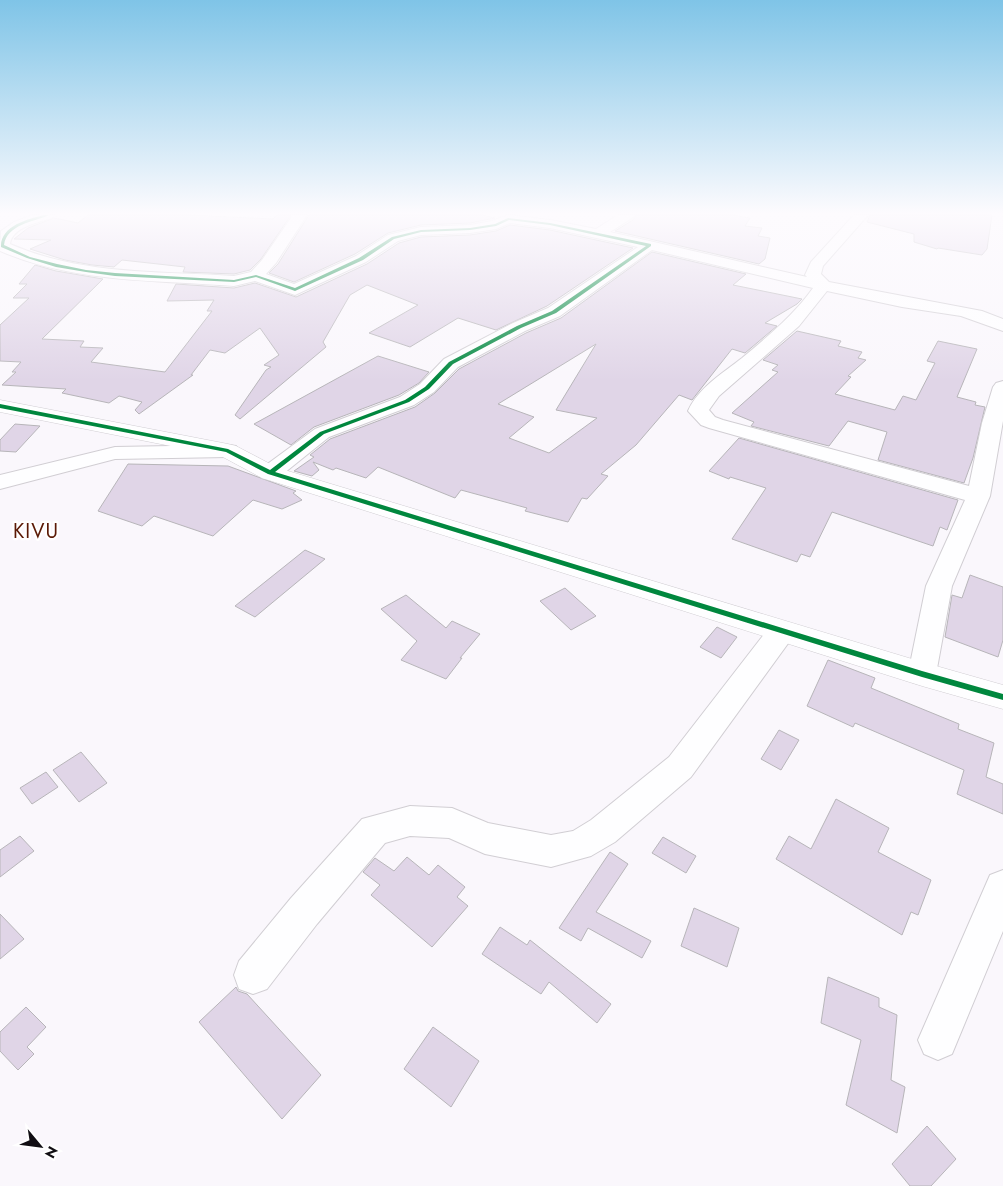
<svg xmlns="http://www.w3.org/2000/svg" width="1003" height="1186" font-family="Jost,sans-serif">
<style>
.building{fill:#e0d5e7;stroke:#b7b5b9;fill-rule:evenodd}
.lines{fill:none;stroke-linecap:round;stroke-linejoin:round}
.street-casing{stroke:#d1ced3;stroke-width:2}
.secondary-casing{stroke:#d1ced3;stroke-width:1}
.street{fill:#fefeff;fill-rule:evenodd}
.secondary{fill:#fefeff;fill-rule:evenodd}
.cycleway-casing{stroke:#fff;stroke-width:3}
.cycleway{fill:#00873e;fill-rule:evenodd}
.labels{text-anchor:middle;stroke-width:4.5;stroke-linejoin:round;paint-order:stroke}
.quarter-label{font-size:20px;letter-spacing:1px;fill:#5b1a06;stroke:#fff}
</style>
<rect width="100%" height="100%" fill="#faf7fc"/>
<path class="building" d="M 88,215 L 188,215 L 273,219 L 277,215 L 291,215 L 261,259 L 250,270 L 234,274 L 183,272 L 185,267 L 122,260 L 114,267 L 92,265 L 65,260 L 30,249 L 51,240 L 14,239 L 28,228 L 54,218 L 78,223 Z
M 309,215 L 483,215 L 495,218 L 470,223 L 421,225 L 388,233 L 355,254 L 294,282 L 269,273 L 278,264 Z
M 636,215 L 733,215 L 750,218 L 745,226 L 762,228 L 758,236 L 770,238 L 765,259 L 759,264 L 615,231 L 633,220 Z
M 870,215 L 992,215 L 987,249 L 982,255 L 938,248 L 937,249 L 914,242 L 914,234 L 867,222 Z
M 510,225 L 550,230 L 633,248 L 547,306 L 496,330 L 458,318 L 410,347 L 369,333 L 418,305 L 367,285 L 350,295 L 323,342 L 326,347 L 240,419 L 235,415 L 266,370 L 271,367 L 264,365 L 279,355 L 260,328 L 225,353 L 210,350 L 191,375 L 193,375 L 139,414 L 135,410 L 142,402 L 119,396 L 109,403 L 62,393 L 66,389 L 2,385 L 16,372 L 12,372 L 21,362 L 0,361 L 0,325 L 29,298 L 13,298 L 27,284 L 19,284 L 35,265 L 56,271 L 103,279 L 42,339 L 84,341 L 80,347 L 103,348 L 91,362 L 165,372 L 212,311 L 207,311 L 214,300 L 167,301 L 176,284 L 234,288 L 255,283 L 296,297 L 367,264 L 399,243 L 421,237 L 470,235 L 496,231 Z
M 652,252 L 746,274 L 733,285 L 802,299 L 797,304 L 765,323 L 777,326 L 745,353 L 732,349 L 692,400 L 679,395 L 636,445 L 601,474 L 608,476 L 587,499 L 582,498 L 568,522 L 525,511 L 527,508 L 461,490 L 455,498 L 378,467 L 366,478 L 336,468 L 333,470 L 313,462 L 319,470 L 312,476 L 294,471 L 314,457 L 310,455 L 330,439 L 415,407 L 435,393 L 459,369 L 526,333 L 561,318 ZM 596,344 L 556,410 L 597,418 L 549,453 L 509,438 L 534,417 L 498,404 Z
M 797,331 L 841,341 L 838,346 L 862,352 L 858,358 L 866,360 L 848,376 L 851,377 L 835,394 L 895,410 L 903,396 L 916,400 L 935,363 L 927,361 L 938,341 L 977,349 L 957,397 L 976,402 L 975,405 L 985,407 L 973,458 L 964,483 L 878,460 L 887,432 L 848,421 L 829,446 L 751,426 L 754,422 L 732,413 L 778,372 L 772,370 L 778,365 L 763,360 Z
M 378,356 L 429,372 L 419,383 L 399,395 L 314,427 L 291,445 L 254,424 Z
M 15,424 L 40,426 L 16,452 L 0,451 L 0,440 Z
M 739,438 L 958,500 L 947,530 L 940,527 L 933,546 L 832,512 L 810,557 L 801,554 L 797,562 L 732,539 L 766,488 L 730,477 L 729,479 L 709,471 Z
M 128,464 L 228,466 L 296,491 L 293,493 L 302,500 L 282,509 L 253,500 L 213,536 L 154,516 L 142,526 L 98,511 Z
M 305,550 L 325,559 L 255,617 L 235,606 Z
M 970,575 L 1003,587 L 1003,640 L 998,657 L 945,637 L 952,595 L 962,598 Z
M 565,588 L 596,616 L 571,630 L 540,601 Z
M 406,595 L 446,628 L 452,621 L 480,634 L 460,658 L 462,658 L 446,679 L 401,660 L 417,641 L 381,609 Z
M 717,627 L 737,637 L 721,658 L 700,647 Z
M 828,660 L 875,678 L 871,688 L 959,724 L 958,729 L 994,743 L 986,777 L 1003,784 L 1003,814 L 957,794 L 964,770 L 855,723 L 853,727 L 807,706 Z
M 779,730 L 799,740 L 781,770 L 761,759 Z
M 81,752 L 107,783 L 79,802 L 53,770 Z
M 46,772 L 58,787 L 32,804 L 20,788 Z
M 836,799 L 889,828 L 878,852 L 931,880 L 918,915 L 911,912 L 902,935 L 776,859 L 789,836 L 811,849 Z
M 20,836 L 34,851 L 0,877 L 0,850 Z
M 663,837 L 696,856 L 686,873 L 652,853 Z
M 610,852 L 628,864 L 596,912 L 651,941 L 642,958 L 588,928 L 581,941 L 559,928 Z
M 407,857 L 429,875 L 438,865 L 465,887 L 457,897 L 468,906 L 432,947 L 371,895 L 380,885 L 363,872 L 375,858 L 394,871 Z
M 694,908 L 739,928 L 727,967 L 681,946 Z
M 0,914 L 24,939 L 0,959 Z
M 500,927 L 527,945 L 530,940 L 611,1004 L 597,1023 L 549,982 L 541,994 L 482,954 Z
M 828,977 L 879,998 L 879,1007 L 897,1015 L 891,1080 L 905,1087 L 897,1133 L 846,1105 L 861,1040 L 821,1023 Z
M 236,987 L 238,991 L 247,994 L 321,1075 L 282,1119 L 199,1022 Z
M 26,1007 L 46,1027 L 27,1047 L 34,1054 L 18,1070 L 0,1051 L 0,1032 Z
M 433,1027 L 479,1061 L 451,1107 L 404,1069 Z
M 927,1126 L 956,1159 L 931,1186 L 910,1186 L 892,1164 Z"/>
<g class="lines">
<defs>
<path id="street" d="M 33,215 L 54,215 L 52,218 C 39,222 12,227 10,244 C 81,275 158,271 234,276 L 251,272 L 262,260 L 293,215 L 307,215 L 276,263 L 266,274 L 294,284 L 356,256 L 388,235 L 421,227 L 470,225 L 492,221 L 508,215 L 550,220 L 596,229 L 618,215 L 634,215 L 632,218 L 610,232 L 807,277 L 805,275 L 811,262 L 854,215 L 868,215 L 823,266 L 821,274 L 829,282 L 982,311 L 1003,319 L 1003,331 L 961,316 L 902,307 L 827,291 L 799,326 L 719,396 L 709,410 L 715,417 L 723,420 L 969,486 L 982,423 L 993,387 L 996,383 L 1003,381 L 1003,421 L 990,496 L 952,586 L 936,674 L 932,682 L 922,685 L 912,682 L 908,674 L 926,586 L 965,500 L 709,428 L 701,425 L 688,411 C 698,388 723,373 742,358 C 767,337 794,315 813,288 L 652,250 L 560,316 L 525,331 L 458,367 L 434,392 L 414,405 L 329,437 L 278,478 L 270,480 L 262,478 L 259,473 L 262,468 L 315,429 L 400,397 L 420,384 L 444,359 L 513,323 L 548,308 L 638,247 L 550,228 L 510,223 L 496,229 L 470,233 L 421,235 L 398,241 L 366,262 L 295,295 L 255,281 L 234,286 C 154,280 74,283 0,251 L 1,231 L 14,222 Z
M 228,445 L 236,446 L 239,451 L 236,456 L 228,457 L 115,459 L 0,489 L 0,475 L 115,447 Z
M 782,621 L 792,624 L 796,631 L 792,638 L 691,777 L 615,842 L 591,856 L 551,867 L 485,854 L 449,838 L 410,836 L 385,843 L 317,924 L 267,989 L 253,994 L 239,989 L 234,975 L 239,961 L 291,898 L 362,819 L 410,806 L 452,808 L 488,823 L 551,835 L 573,831 L 591,820 L 669,757 L 772,624 Z
M 1003,870 L 1003,931 L 952,1054 L 938,1060 L 924,1054 L 918,1040 L 990,875 Z"/>
<path id="secondary" d="M 0,400 L 228,444 L 236,446 L 278,468 L 922,662 L 1003,685 L 1003,709 L 922,686 L 262,478 L 221,456 L 0,412 Z"/>
</defs>
<use href="#street" class="street-casing"/>
<use href="#secondary" class="secondary-casing"/>
<use href="#street" class="street"/>
<use href="#secondary" class="secondary"/>
<defs>
<path id="cycleway" d="M 44,215 L 49,215 C 34,222 7,224 4,245 L 30,257 L 57,264 L 86,270 L 115,273 L 234,280 L 256,275 L 295,288 L 359,258 L 392,237 L 421,230 L 470,228 L 495,224 L 508,218 L 550,223 L 651,244 L 651,246 L 556,313 L 521,328 L 453,364 L 429,389 L 409,402 L 324,434 L 275,472 L 922,671 L 1003,694 L 1003,700 L 922,677 L 268,474 L 226,452 L 0,408 L 0,404 L 228,449 L 270,470 L 320,432 L 405,400 L 425,387 L 449,362 L 517,326 L 552,311 L 646,246 L 550,225 L 509,220 L 496,226 L 470,230 L 421,232 L 394,239 L 363,260 L 295,291 L 256,277 L 234,282 L 115,276 L 86,272 L 56,267 L 27,258 L 1,247 C 0,226 28,219 44,215 Z"/>
</defs>
<use href="#cycleway" class="cycleway-casing"/>
<use href="#cycleway" class="cycleway"/>
</g>
<linearGradient id="sky" x2="0" y2="1"><stop stop-color="#7fc4e7"/><stop offset="0.56" stop-color="#fdfbfe"/><stop offset="1" stop-color="#fdfbfe" stop-opacity="0"/></linearGradient>
<rect width="1003" height="381" fill="url(#sky)"/>
<g class="labels">
<g class="quarter-label">
<text x="36" y="538">KIVU</text>
</g>
</g>
<g transform="translate(40 1146) rotate(119)" stroke="#ffffff" stroke-width="4" paint-order="stroke">
<path d="M0-4L9 19L0 12L-9 19Z" fill="#110e13"/>
<text y="-8" font-size="14" font-weight="bold" text-anchor="middle" fill="#110e13">N</text>
</g>
</svg>
